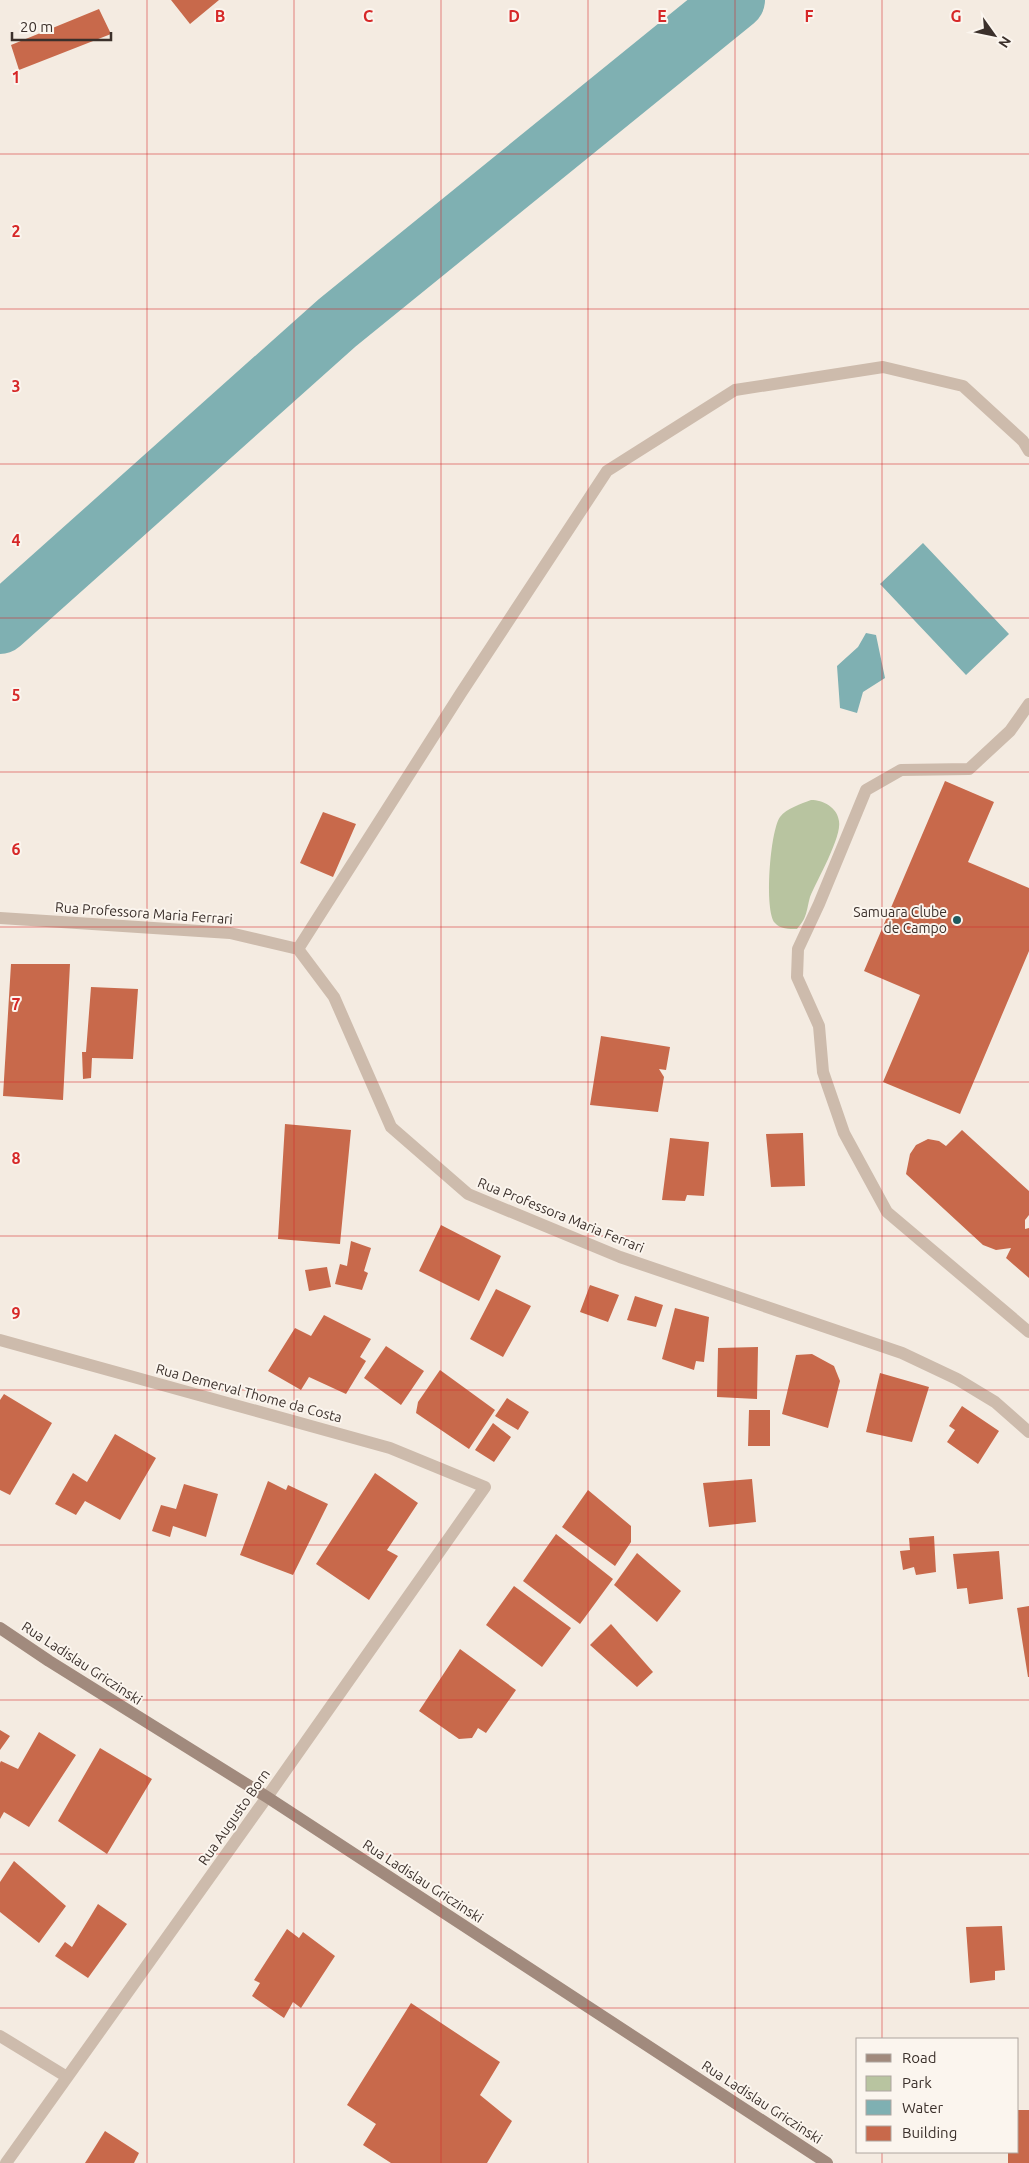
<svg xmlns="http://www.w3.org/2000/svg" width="1029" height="2163" font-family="Ubuntu,sans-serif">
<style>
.green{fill:#b8c4a0}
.water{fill:#7fb0b2}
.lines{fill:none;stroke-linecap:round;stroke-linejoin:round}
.river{stroke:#7fb0b2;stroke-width:60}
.building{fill:#c8694b}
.lane{stroke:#cdbbac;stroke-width:12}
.street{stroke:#cdbbac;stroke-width:12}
.secondary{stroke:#a18a7d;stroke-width:12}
.grid{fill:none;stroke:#d62828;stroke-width:1;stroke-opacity:0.55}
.poi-dot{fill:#1f5a5e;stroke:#fbf5ee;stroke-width:2}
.labels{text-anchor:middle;stroke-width:4;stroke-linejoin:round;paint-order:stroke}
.poi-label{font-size:14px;fill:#3b302b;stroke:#fbf5ee;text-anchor:end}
.street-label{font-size:14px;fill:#3b302b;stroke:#fbf5ee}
.grid-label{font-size:16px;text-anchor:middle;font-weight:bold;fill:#d62828;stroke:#fbf5ee;stroke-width:4;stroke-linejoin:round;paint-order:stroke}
</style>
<rect width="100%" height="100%" fill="#f4ebe1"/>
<path class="green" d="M 811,800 C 823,800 837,807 839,821 C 842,837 817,880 810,897 C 808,904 807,913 804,919 C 802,923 799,926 797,929 C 789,929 780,929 775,923 C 764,911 770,831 780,817 C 787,808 801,804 811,800 Z"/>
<path class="water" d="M 923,543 L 1009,634 L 966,675 L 880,584 Z
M 866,633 L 876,635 L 885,678 L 863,692 L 857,713 L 840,708 L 837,666 L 858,647 Z"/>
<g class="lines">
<path class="river" d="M 0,624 L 337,323 L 735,0"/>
</g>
<path class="building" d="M 171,0 L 219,0 L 190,24 Z
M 99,9 L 111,34 L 19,70 L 11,45 Z
M 945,781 L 994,802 L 968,862 L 1029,888 L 1029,951 L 960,1114 L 883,1082 L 920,995 L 864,971 Z
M 323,812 L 356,824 L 333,877 L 300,863 Z
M 11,964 L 70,964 L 63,1100 L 3,1096 Z
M 91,987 L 138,989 L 133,1059 L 92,1058 L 91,1078 L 83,1079 L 82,1052 L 86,1052 Z
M 601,1036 L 670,1047 L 666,1070 L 659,1069 L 664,1077 L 658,1112 L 590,1105 Z
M 285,1124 L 351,1130 L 340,1244 L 278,1239 Z
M 962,1130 L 1029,1191 L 1029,1215 L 1025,1220 L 1025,1229 L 1029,1228 L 1029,1278 L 1006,1258 L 1011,1248 L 996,1250 L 983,1245 L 906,1174 L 910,1154 L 916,1145 L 928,1139 L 939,1141 L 946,1146 Z
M 803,1133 L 805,1186 L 771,1187 L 766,1134 Z
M 670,1138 L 709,1142 L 704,1196 L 687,1195 L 685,1201 L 662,1200 Z
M 441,1225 L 501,1256 L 479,1301 L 419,1271 Z
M 351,1241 L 371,1248 L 364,1271 L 368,1273 L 362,1290 L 335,1284 L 340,1264 L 347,1266 Z
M 327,1267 L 331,1287 L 309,1291 L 305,1270 Z
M 590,1285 L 619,1295 L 608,1322 L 580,1312 Z
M 496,1289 L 531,1306 L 503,1357 L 470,1339 Z
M 635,1296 L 663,1305 L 656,1327 L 627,1320 Z
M 675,1308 L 709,1317 L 704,1362 L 696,1361 L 694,1370 L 662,1359 Z
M 324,1315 L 371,1339 L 360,1357 L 366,1361 L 346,1394 L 309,1377 L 301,1390 L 268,1371 L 295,1328 L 311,1336 Z
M 386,1346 L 424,1371 L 401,1405 L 364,1378 Z
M 758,1347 L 757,1399 L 717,1397 L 718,1348 Z
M 812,1354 L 834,1366 L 840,1381 L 828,1428 L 782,1414 L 796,1355 Z
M 440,1370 L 495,1410 L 469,1449 L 416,1413 L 418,1402 Z
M 880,1373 L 929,1387 L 912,1442 L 866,1432 Z
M 4,1394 L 52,1423 L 10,1495 L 0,1490 L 0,1400 Z
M 507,1398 L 529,1412 L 518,1430 L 495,1416 Z
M 962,1406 L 999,1431 L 978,1464 L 947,1442 L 955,1430 L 949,1426 Z
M 749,1410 L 770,1410 L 770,1446 L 748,1446 Z
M 493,1423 L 511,1437 L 494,1462 L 475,1450 Z
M 115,1434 L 156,1458 L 120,1520 L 85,1501 L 76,1515 L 55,1504 L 73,1473 L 87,1482 Z
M 375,1473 L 418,1503 L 387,1550 L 398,1556 L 369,1600 L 316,1564 Z
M 752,1479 L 756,1522 L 709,1527 L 703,1483 Z
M 268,1481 L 286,1490 L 288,1485 L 328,1504 L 293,1575 L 240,1555 Z
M 184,1484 L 218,1494 L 206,1537 L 173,1526 L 170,1537 L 152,1531 L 161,1505 L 176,1509 Z
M 588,1490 L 631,1526 L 631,1542 L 615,1566 L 562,1527 Z
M 556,1534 L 613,1579 L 580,1624 L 523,1581 Z
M 934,1536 L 936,1572 L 916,1575 L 914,1567 L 903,1570 L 900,1551 L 910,1550 L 909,1538 Z
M 999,1551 L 1003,1599 L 969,1604 L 967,1588 L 957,1589 L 953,1554 Z
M 637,1553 L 681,1591 L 657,1622 L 614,1585 Z
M 514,1586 L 571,1628 L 542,1667 L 486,1625 Z
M 1029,1606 L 1029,1677 L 1028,1677 L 1017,1608 Z
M 611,1624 L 653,1672 L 637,1687 L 590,1645 Z
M 460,1649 L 516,1690 L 486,1733 L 478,1728 L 472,1738 L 459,1739 L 419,1711 Z
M 0,1730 L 10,1736 L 0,1750 Z
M 39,1732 L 76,1755 L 29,1827 L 4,1812 L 0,1819 L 0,1763 L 1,1761 L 18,1769 Z
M 100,1748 L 152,1779 L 107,1854 L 58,1821 Z
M 14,1861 L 66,1906 L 39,1943 L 0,1912 L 0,1882 Z
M 98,1904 L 127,1924 L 88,1978 L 55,1956 L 65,1942 L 72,1947 Z
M 1002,1926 L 1005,1970 L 995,1971 L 995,1980 L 970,1983 L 966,1927 Z
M 287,1929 L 299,1938 L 303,1932 L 335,1956 L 301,2008 L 293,2002 L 284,2018 L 252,1996 L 260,1983 L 254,1980 Z
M 411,2003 L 500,2062 L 480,2095 L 512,2121 L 487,2163 L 391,2163 L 363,2145 L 376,2124 L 347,2105 Z
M 1018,2110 L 1029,2110 L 1029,2163 L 1008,2163 L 1008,2152 L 1018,2152 Z
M 105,2131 L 139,2153 L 134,2163 L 85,2163 Z"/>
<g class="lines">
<path class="lane" d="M 1029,704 L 1010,731 L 969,769 L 901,770 L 866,790 L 819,904 L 798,949 L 797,977 L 819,1026 L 823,1072 L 844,1133 L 887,1212 L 1029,1332
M 298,949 L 461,693 L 607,471 L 735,390 L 883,367 L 963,386 L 1023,441 L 1029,451"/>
<path class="street" d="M 0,918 L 230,933 L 298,949 L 334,997 L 391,1127 L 468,1194 L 620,1257 L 902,1353 L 957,1379 L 995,1402 L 1029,1432
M 0,1340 L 390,1448 L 485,1487 L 267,1797 L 6,2163
M 0,2036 L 67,2077"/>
<path class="secondary" d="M 0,1628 L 49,1661 L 267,1797 L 827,2163"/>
</g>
<path class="grid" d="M 147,0 L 147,2163M 294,0 L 294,2163M 441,0 L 441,2163M 588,0 L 588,2163M 735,0 L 735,2163M 882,0 L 882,2039M 0,154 L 1029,154M 0,309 L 1029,309M 0,464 L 1029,464M 0,618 L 1029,618M 0,772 L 1029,772M 0,927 L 1029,927M 0,1082 L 1029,1082M 0,1236 L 1029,1236M 0,1390 L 1029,1390M 0,1545 L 1029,1545M 0,1700 L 1029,1700M 0,1854 L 1029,1854M 0,2008 L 1029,2008M 882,2152 L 882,2163"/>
<circle class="poi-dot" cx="957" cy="920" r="5"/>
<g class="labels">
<g class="poi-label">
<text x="947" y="917">Samuara Clube<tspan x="947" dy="16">de Campo</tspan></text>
</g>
<g class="street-label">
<text transform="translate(144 913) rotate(4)" y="5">Rua Professora Maria Ferrari</text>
<text transform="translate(561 1215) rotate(22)" y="5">Rua Professora Maria Ferrari</text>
<text transform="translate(249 1393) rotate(15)" y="5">Rua Demerval Thome da Costa</text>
<text transform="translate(82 1663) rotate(33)" y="5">Rua Ladislau Griczinski</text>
<text transform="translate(234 1817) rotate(-55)" y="5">Rua Augusto Born</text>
<text transform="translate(423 1881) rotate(33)" y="5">Rua Ladislau Griczinski</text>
<text transform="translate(762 2102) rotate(33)" y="5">Rua Ladislau Griczinski</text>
</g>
</g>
<g class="grid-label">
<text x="220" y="22">B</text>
<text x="368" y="22">C</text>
<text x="514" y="22">D</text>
<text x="662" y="22">E</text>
<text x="809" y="22">F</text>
<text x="956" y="22">G</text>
<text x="16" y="83">1</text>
<text x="16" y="237">2</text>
<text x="16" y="392">3</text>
<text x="16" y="546">4</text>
<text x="16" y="701">5</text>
<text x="16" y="855">6</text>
<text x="16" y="1010">7</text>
<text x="16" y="1164">8</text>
<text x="16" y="1319">9</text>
</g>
<rect x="856" y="2038" width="162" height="115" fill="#fbf5ee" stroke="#aea6a0"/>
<rect x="866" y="2054" width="25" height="8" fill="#a18a7d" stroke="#aea6a0"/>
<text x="902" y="2063" font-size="15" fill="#3b302b">Road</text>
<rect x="866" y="2076" width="25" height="15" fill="#b8c4a0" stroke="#aea6a0"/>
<text x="902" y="2088" font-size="15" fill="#3b302b">Park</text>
<rect x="866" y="2100" width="25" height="15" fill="#7fb0b2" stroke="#aea6a0"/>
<text x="902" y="2113" font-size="15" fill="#3b302b">Water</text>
<rect x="866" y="2126" width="25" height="15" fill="#c8694b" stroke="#aea6a0"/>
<text x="902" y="2138" font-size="15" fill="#3b302b">Building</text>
<g transform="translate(994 35) rotate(123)" stroke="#fbf5ee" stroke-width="4" paint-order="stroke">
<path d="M0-4L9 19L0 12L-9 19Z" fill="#3b302b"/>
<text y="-8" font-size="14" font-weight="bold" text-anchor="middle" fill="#3b302b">N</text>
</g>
<path d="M12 32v8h99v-8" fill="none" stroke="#3b302b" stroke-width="2.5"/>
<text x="20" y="32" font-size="15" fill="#3b302b" stroke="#fbf5ee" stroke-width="4" paint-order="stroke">20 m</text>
</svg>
